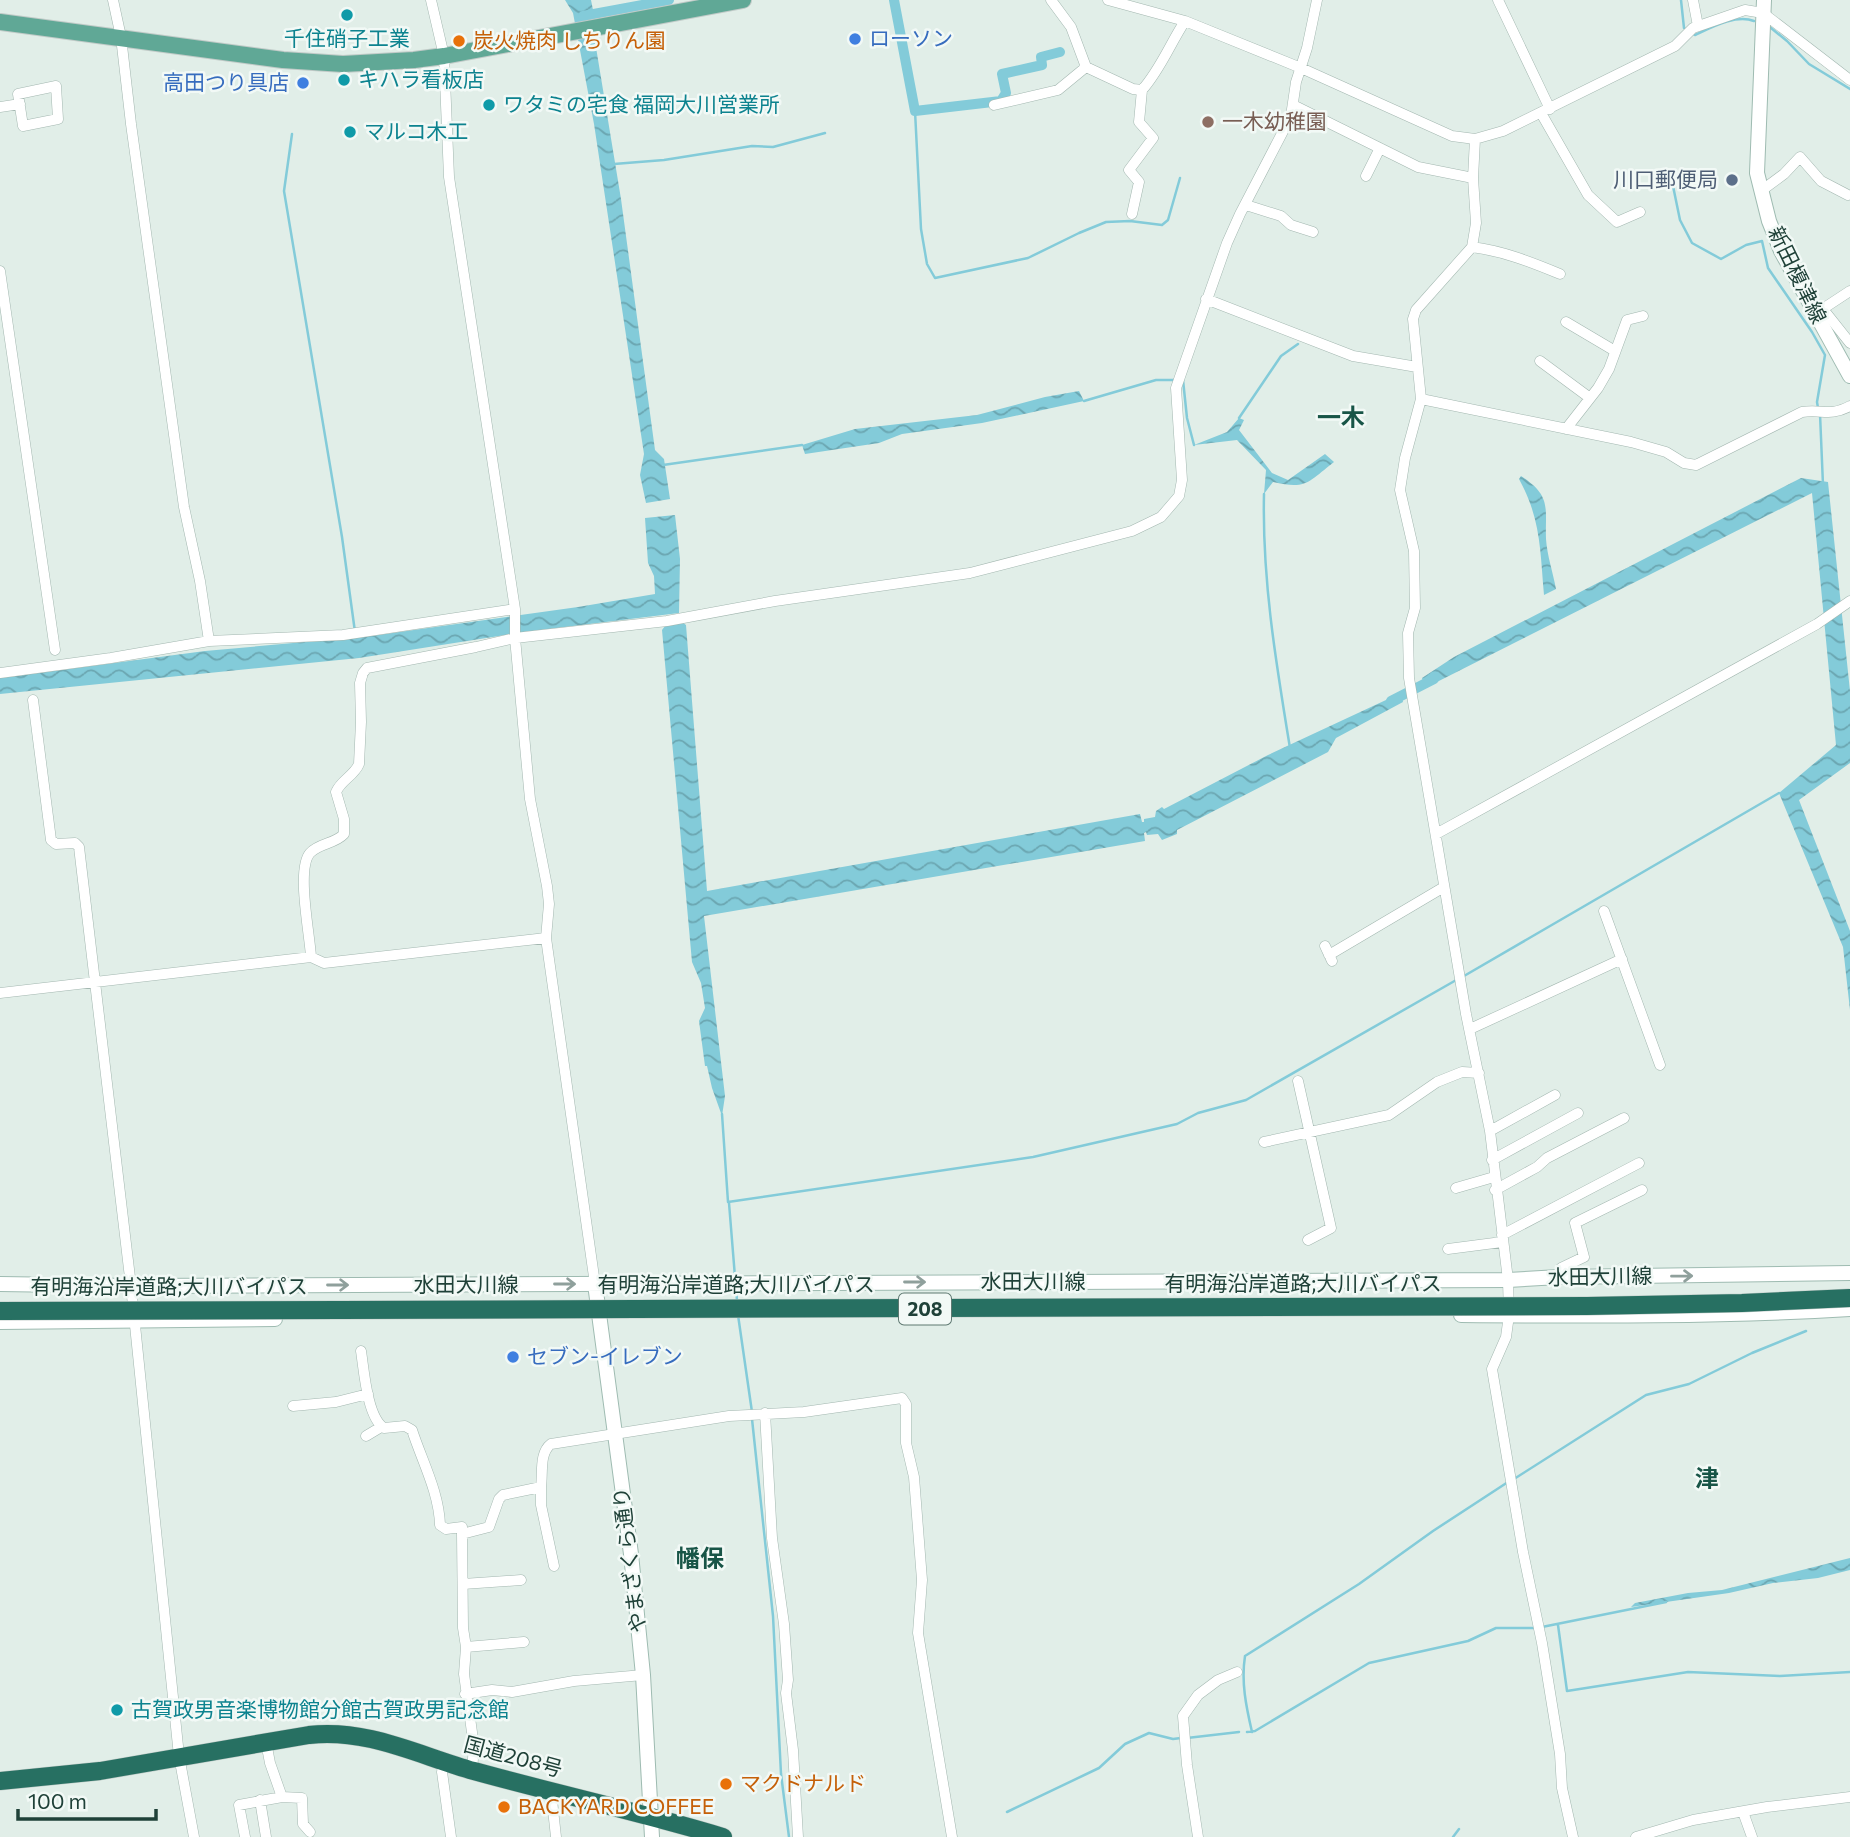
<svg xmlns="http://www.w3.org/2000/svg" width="1850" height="1837" font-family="Commissioner,'Noto Sans JP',sans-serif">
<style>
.water{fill:url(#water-waves)}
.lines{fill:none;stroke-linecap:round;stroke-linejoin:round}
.stream{stroke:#83cbd9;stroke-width:2.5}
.canal{stroke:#83cbd9;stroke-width:10}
.street-casing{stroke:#a3b7b0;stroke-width:11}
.secondary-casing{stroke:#9ebbb1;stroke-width:16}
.primary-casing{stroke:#c0cac7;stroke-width:18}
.highway-casing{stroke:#c0cac7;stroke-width:19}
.street{stroke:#fff;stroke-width:10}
.secondary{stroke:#fff;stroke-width:14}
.primary{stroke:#60a896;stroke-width:16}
.highway{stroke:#277062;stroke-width:18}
.highway-bridge-casing{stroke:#c0cac7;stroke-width:19;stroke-linecap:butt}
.highway-bridge{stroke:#277062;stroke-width:18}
.oneway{stroke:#8fa09c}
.culture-dot{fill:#0f9aa8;stroke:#f2f9f6;stroke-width:2.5}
.shop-dot{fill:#3f7fe0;stroke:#f2f9f6;stroke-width:2.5}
.food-dot{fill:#e8710a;stroke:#f2f9f6;stroke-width:2.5}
.education-dot{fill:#8d6e63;stroke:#f2f9f6;stroke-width:2.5}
.service-dot{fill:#5c6f8a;stroke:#f2f9f6;stroke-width:2.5}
.labels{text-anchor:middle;stroke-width:5;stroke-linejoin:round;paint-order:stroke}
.shield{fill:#f2f9f6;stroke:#5e7871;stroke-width:2}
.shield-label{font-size:19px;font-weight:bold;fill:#1f4138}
.culture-label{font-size:21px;fill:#0d838f;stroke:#f2f9f6;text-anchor:start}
.shop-label{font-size:21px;fill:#366cbe;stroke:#f2f9f6;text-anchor:start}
.food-label{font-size:21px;fill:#c56008;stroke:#f2f9f6;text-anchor:start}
.education-label{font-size:21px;fill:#785e54;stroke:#f2f9f6;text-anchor:start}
.service-label{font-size:21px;fill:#4e5e75;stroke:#f2f9f6;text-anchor:end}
.street-label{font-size:21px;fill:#1f4138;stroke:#f2f9f6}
.quarter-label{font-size:24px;font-weight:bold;fill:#185547;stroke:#f2f9f6}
</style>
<defs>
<pattern id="water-waves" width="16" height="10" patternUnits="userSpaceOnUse" patternTransform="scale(1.75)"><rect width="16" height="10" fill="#83cbd9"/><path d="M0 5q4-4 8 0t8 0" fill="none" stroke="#6ba6b1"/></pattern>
</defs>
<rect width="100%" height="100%" fill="#e1eee8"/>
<path class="water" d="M 565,0 L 591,0 L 594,15 L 591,17 L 621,199 L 655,450 L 664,459 L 670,499 L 646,503 L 640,475 L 644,454 L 594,124 L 573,13 Z
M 1079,391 L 1084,401 L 982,423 L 902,434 L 879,443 L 805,454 L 802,445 L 855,429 L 977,415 L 1045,397 Z
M 1239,418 L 1244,420 L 1239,430 L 1272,473 L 1288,480 L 1325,454 L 1334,462 C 1308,482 1307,490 1273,482 L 1264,494 L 1266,470 L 1237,440 L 1194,445 L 1227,432 Z
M 1521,476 C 1552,496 1545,508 1546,539 C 1547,555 1553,573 1556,589 L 1544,595 C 1540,550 1541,519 1519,479 Z
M 1801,478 L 1828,482 L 1850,691 L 1850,763 L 1799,800 L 1850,931 L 1850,1010 L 1843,947 L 1779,793 L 1836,745 L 1812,493 L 1425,688 L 1422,678 L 1454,657 Z
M 675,515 L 680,559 L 679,613 L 524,632 L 359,658 L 0,694 L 0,678 L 205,651 L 371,636 L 578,607 L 655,594 L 654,576 L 648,563 L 645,518 Z
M 682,622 L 686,625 L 707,891 L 1140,814 L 1142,822 L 1144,822 L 1144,819 L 1155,817 L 1156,811 L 1162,807 L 1164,809 L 1268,755 L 1401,693 L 1403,702 L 1336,738 L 1328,752 L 1177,830 L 1177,834 L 1162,840 L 1158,834 L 1147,835 L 1146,832 L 1144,833 L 1145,841 L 704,916 L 725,1096 L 722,1116 L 712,1088 L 707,1066 L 705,1066 L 699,1021 L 705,1008 L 701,983 L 692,962 L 662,630 L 665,626 Z
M 1850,1558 L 1850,1570 L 1818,1578 L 1773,1583 L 1729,1593 L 1631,1607 L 1635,1603 L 1688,1593 L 1722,1590 Z"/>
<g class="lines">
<path class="stream" d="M 1681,0 L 1684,28 L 1686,29
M 1771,28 L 1787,41 L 1809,64 L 1850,89
M 1692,33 L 1695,35 C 1712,27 1736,14 1754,21
M 915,111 L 921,229 L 927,264 L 935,278 L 1028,258 L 1079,233 L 1106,222 L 1130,221 L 1162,225 L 1168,220 L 1180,178
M 292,134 L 284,191 L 342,537 L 355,632
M 614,164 L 664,160 L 752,146 L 773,147 L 825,133
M 1673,186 L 1680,220 L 1692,243 L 1721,259 L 1746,245 L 1762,241 L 1768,268 L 1812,332 L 1825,355 L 1817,402 L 1818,408
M 1183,380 L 1187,418 L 1194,445
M 1084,401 L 1156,380 L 1176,380
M 1820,414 L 1823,485
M 1239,418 L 1281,356 L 1298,344
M 663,465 L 802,445
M 1264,494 C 1262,579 1276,663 1290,748
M 1464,976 L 1779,793
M 722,1114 L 728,1202 L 1033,1157 L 1177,1124 L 1198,1113 L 1246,1100 L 1458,979
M 729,1203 L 735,1277
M 736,1287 L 737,1301
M 738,1315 L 752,1412
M 752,1419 L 773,1616 L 781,1774 L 789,1837
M 1514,1479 L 1646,1395 L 1689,1384 L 1752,1353 L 1806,1331
M 1558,1625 L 1567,1691 L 1688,1672 L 1780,1676 L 1850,1672
M 1542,1627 L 1666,1602
M 1247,1732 L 1255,1731 L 1369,1663 L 1468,1641 L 1496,1628 L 1535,1628
M 1252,1732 C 1246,1706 1241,1682 1245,1656 L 1359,1584 L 1433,1531 L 1508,1482
M 1187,1738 L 1239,1732
M 1007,1812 L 1099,1768 L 1125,1744 L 1149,1733 L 1173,1739 L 1181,1738
M 1453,1837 L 1459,1829"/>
<path class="canal" d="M 894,0 L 915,111 L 1001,101 L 1006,93 L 1002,74 L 1042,65 L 1041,57 L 1060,52
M 583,16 L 669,0
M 1391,701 L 1434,679"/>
<defs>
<path id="street" d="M 113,0 L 121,37 L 131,124 L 184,507 L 200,581 L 209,641
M 431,0 L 444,56 L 449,177 L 515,609 L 515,638 L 530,799 L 547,886 L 549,904 L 546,938 L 595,1284
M 1051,0 L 1071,27 L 1086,67 L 1133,89 L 1142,90 C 1160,70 1170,44 1185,21
M 1108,0 L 1185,21 L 1301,68 L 1452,136 L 1475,139 L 1503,131 L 1675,46 L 1693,28 L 1745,10 L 1763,13 L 1850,80
M 1498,0 L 1550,109
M 1693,0 L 1698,26
M 56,86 L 58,119 L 23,126 L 18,94 Z
M 994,105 L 1058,90 L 1086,67
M 1293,105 L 1418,167 L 1473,178
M 0,107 L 20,104
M 1541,113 L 1588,195 L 1617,222 L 1640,212
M 1475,139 L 1473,178 L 1476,223 L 1472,247 L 1416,310 L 1413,319 L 1421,399 L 1405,458 L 1400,490 L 1414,551 L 1415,608 L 1408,633 L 1409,678 L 1466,1014 L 1490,1131 L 1508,1280 L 1509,1315 L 1506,1337 L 1492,1369 L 1523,1552 L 1542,1643 L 1560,1754 L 1562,1788 L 1573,1837
M 1366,176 L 1380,148
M 1761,191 L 1784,174 L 1800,157 L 1821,181 L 1848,195
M 1246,205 L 1281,216 L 1291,225 L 1313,232
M 1132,214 L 1139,182 L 1129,170 L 1153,138 L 1139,122 L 1142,90
M 1472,247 C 1503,251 1531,262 1560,274
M 0,271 L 55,650
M 1206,299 L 1353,356 L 1417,367
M 1823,309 L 1850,343
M 1818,312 L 1850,291
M 1566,322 L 1615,351
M 1540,361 L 1590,398
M 1421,399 L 1631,442 L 1666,452 L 1684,463 L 1696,465 L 1802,412 C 1823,409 1829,417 1850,406
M 1566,429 L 1598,388 L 1609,369 L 1627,320 L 1643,316
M 0,673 L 111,658 L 209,641 L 343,635 L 515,609
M 33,700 L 51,840 L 56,844 L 75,843 L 79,847 L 131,1286 L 179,1756 L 194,1837
M 1436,834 L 1817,624 L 1850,601
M 1604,911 L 1660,1065
M 1325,946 L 1332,961
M 1329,955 L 1444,887
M 311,957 C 310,935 296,869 310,853 C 319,843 335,844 344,834 L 344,819 L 336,792 C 341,780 354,776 359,764 L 361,722 L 360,683 L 363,673 L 367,668 L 476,647 L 515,638 L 667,621 L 775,601 L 970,573 L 1132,531 L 1161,517 L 1179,496 L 1182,480 L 1176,388 L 1227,243 L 1240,214 L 1291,116 L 1296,82 L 1307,48 L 1317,0
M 0,993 L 311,957 L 324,963 L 546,938
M 1470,1029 L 1622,959
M 1298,1081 L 1331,1228 L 1308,1240
M 1490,1131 L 1555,1095
M 1264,1142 L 1389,1115 L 1437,1082 L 1462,1072 L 1479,1073
M 1492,1160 L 1578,1113
M 1456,1188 L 1494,1177
M 1495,1190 L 1537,1167 L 1547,1158 L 1624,1118
M 1502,1235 L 1639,1163
M 1448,1249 L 1502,1242
M 1559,1277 L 1561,1268 L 1584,1257 L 1575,1223 L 1642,1190
M 361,1351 C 364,1370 367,1417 384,1428 L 405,1426 L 412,1430 C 422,1461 439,1492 440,1525 L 446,1529 L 462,1527 L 462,1534
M 293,1406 L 336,1402 L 368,1394
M 765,1413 L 772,1538 L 784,1624 L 788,1680 L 786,1693 L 793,1750 L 798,1837
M 366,1436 L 381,1427
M 541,1487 L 541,1505 L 554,1566
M 463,1584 L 521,1580
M 466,1647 L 524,1642
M 465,1694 L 492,1690 L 512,1692 L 574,1681 L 643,1675
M 266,1742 L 270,1763 L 282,1797
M 444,1762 L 442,1772 L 451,1837
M 472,1770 L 474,1747 L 464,1674 L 466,1647 L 463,1628 L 462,1534 L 489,1527 L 499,1499 L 503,1495 L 541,1487 C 543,1473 539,1453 551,1444 L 729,1416 L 804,1412 L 902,1398 L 906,1404 L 906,1443 L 914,1477 L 922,1580 L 918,1633 L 952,1837
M 551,1791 L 556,1837
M 260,1800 L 266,1837
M 1743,1812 L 1752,1837
M 245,1837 L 239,1805 L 282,1797 L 302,1798 L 303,1824 L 310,1832
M 1198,1837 L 1187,1765 L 1183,1716 L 1198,1695 L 1218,1680 L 1237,1672
M 1636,1837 L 1693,1820 L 1767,1807 L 1850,1797"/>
<path id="secondary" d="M 1764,0 L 1757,173 L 1769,221 L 1781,251 L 1850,376
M 0,1284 L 131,1286 L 1508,1280 L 1559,1277 L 1850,1273
M 595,1284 L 631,1554 L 643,1675 L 652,1837
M 1461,1315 C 1590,1316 1721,1317 1850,1309
M 0,1322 L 275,1319"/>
<path id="primary" d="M 0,22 L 283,60 L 343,64 L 414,60 L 444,56 L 743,0"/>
<path id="highway" d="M 0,1781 L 100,1771 L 309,1735 C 367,1728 420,1756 474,1771 C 557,1794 641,1812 723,1837"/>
</defs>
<use href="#street" class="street-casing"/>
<use href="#secondary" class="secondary-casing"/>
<use href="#primary" class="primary-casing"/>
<use href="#highway" class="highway-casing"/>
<use href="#street" class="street"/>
<use href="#secondary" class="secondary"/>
<use href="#primary" class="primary"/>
<use href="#highway" class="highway"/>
<defs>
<path id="highway-bridge" d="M 0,1311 L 1587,1306 L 1742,1303 L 1850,1298"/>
</defs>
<use href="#highway-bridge" class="highway-bridge-casing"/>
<use href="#highway-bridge" class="highway-bridge"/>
</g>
<defs><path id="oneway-shaft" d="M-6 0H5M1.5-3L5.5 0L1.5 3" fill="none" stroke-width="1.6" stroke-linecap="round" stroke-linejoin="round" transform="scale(1.75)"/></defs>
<g class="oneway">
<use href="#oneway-shaft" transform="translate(1682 1276) rotate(-1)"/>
<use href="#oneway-shaft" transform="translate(915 1282)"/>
<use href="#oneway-shaft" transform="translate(565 1284)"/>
<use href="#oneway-shaft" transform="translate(338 1285)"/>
</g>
<g class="culture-dot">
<circle cx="347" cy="15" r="7"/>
<circle cx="344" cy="80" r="7"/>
<circle cx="489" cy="105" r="7"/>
<circle cx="350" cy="132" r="7"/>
<circle cx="117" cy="1710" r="7"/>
</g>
<g class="shop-dot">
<circle cx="855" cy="39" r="7"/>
<circle cx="303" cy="83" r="7"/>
<circle cx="513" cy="1357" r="7"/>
</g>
<g class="food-dot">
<circle cx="459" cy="41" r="7"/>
<circle cx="726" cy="1784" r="7"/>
<circle cx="504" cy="1807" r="7"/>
</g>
<circle class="education-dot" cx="1208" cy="122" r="7"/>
<circle class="service-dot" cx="1732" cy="180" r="7"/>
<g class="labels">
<rect class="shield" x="899" y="1293.5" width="52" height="31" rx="5"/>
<g class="shield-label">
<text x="925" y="1316">208</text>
</g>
<g class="culture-label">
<text x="347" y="46" text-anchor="middle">千住硝子工業</text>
<text x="358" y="87">キハラ看板店</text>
<text x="503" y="112">ワタミの宅食 福岡大川営業所</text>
<text x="364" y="139">マルコ木工</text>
<text x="131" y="1717">古賀政男音楽博物館分館古賀政男記念館</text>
</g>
<g class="shop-label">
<text x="869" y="46">ローソン</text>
<text x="289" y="90" text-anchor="end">高田つり具店</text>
<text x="527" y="1364">セブン-イレブン</text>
</g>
<g class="food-label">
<text x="473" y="48">炭火焼肉 しちりん園</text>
<text x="740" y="1791">マクドナルド</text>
<text x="518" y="1814">BACKYARD COFFEE</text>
</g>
<g class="education-label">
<text x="1222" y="129">一木幼稚園</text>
</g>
<g class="service-label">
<text x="1718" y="187">川口郵便局</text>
</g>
<g class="street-label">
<text transform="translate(1797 275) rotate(64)" y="7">新田榎津線</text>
<text transform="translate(1600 1277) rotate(-1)" y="7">水田大川線</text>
<text x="1033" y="1289">水田大川線</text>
<text x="1303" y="1291">有明海沿岸道路;大川バイパス</text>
<text x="466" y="1292">水田大川線</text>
<text x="736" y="1292">有明海沿岸道路;大川バイパス</text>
<text x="169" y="1294">有明海沿岸道路;大川バイパス</text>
<text transform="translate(630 1560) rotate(-97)" y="7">やまざくら通り</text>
<text transform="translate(513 1757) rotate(15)" y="7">国道208号</text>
</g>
<g class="quarter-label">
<text x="1341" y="426">一木</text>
<text x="1707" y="1487">津</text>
<text x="700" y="1567">幡保</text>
</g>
</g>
<path d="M18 1809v10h138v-10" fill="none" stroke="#1f4138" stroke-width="3.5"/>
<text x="28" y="1809" font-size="21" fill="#1f4138" stroke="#f2f9f6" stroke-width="5" paint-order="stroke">100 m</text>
</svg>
